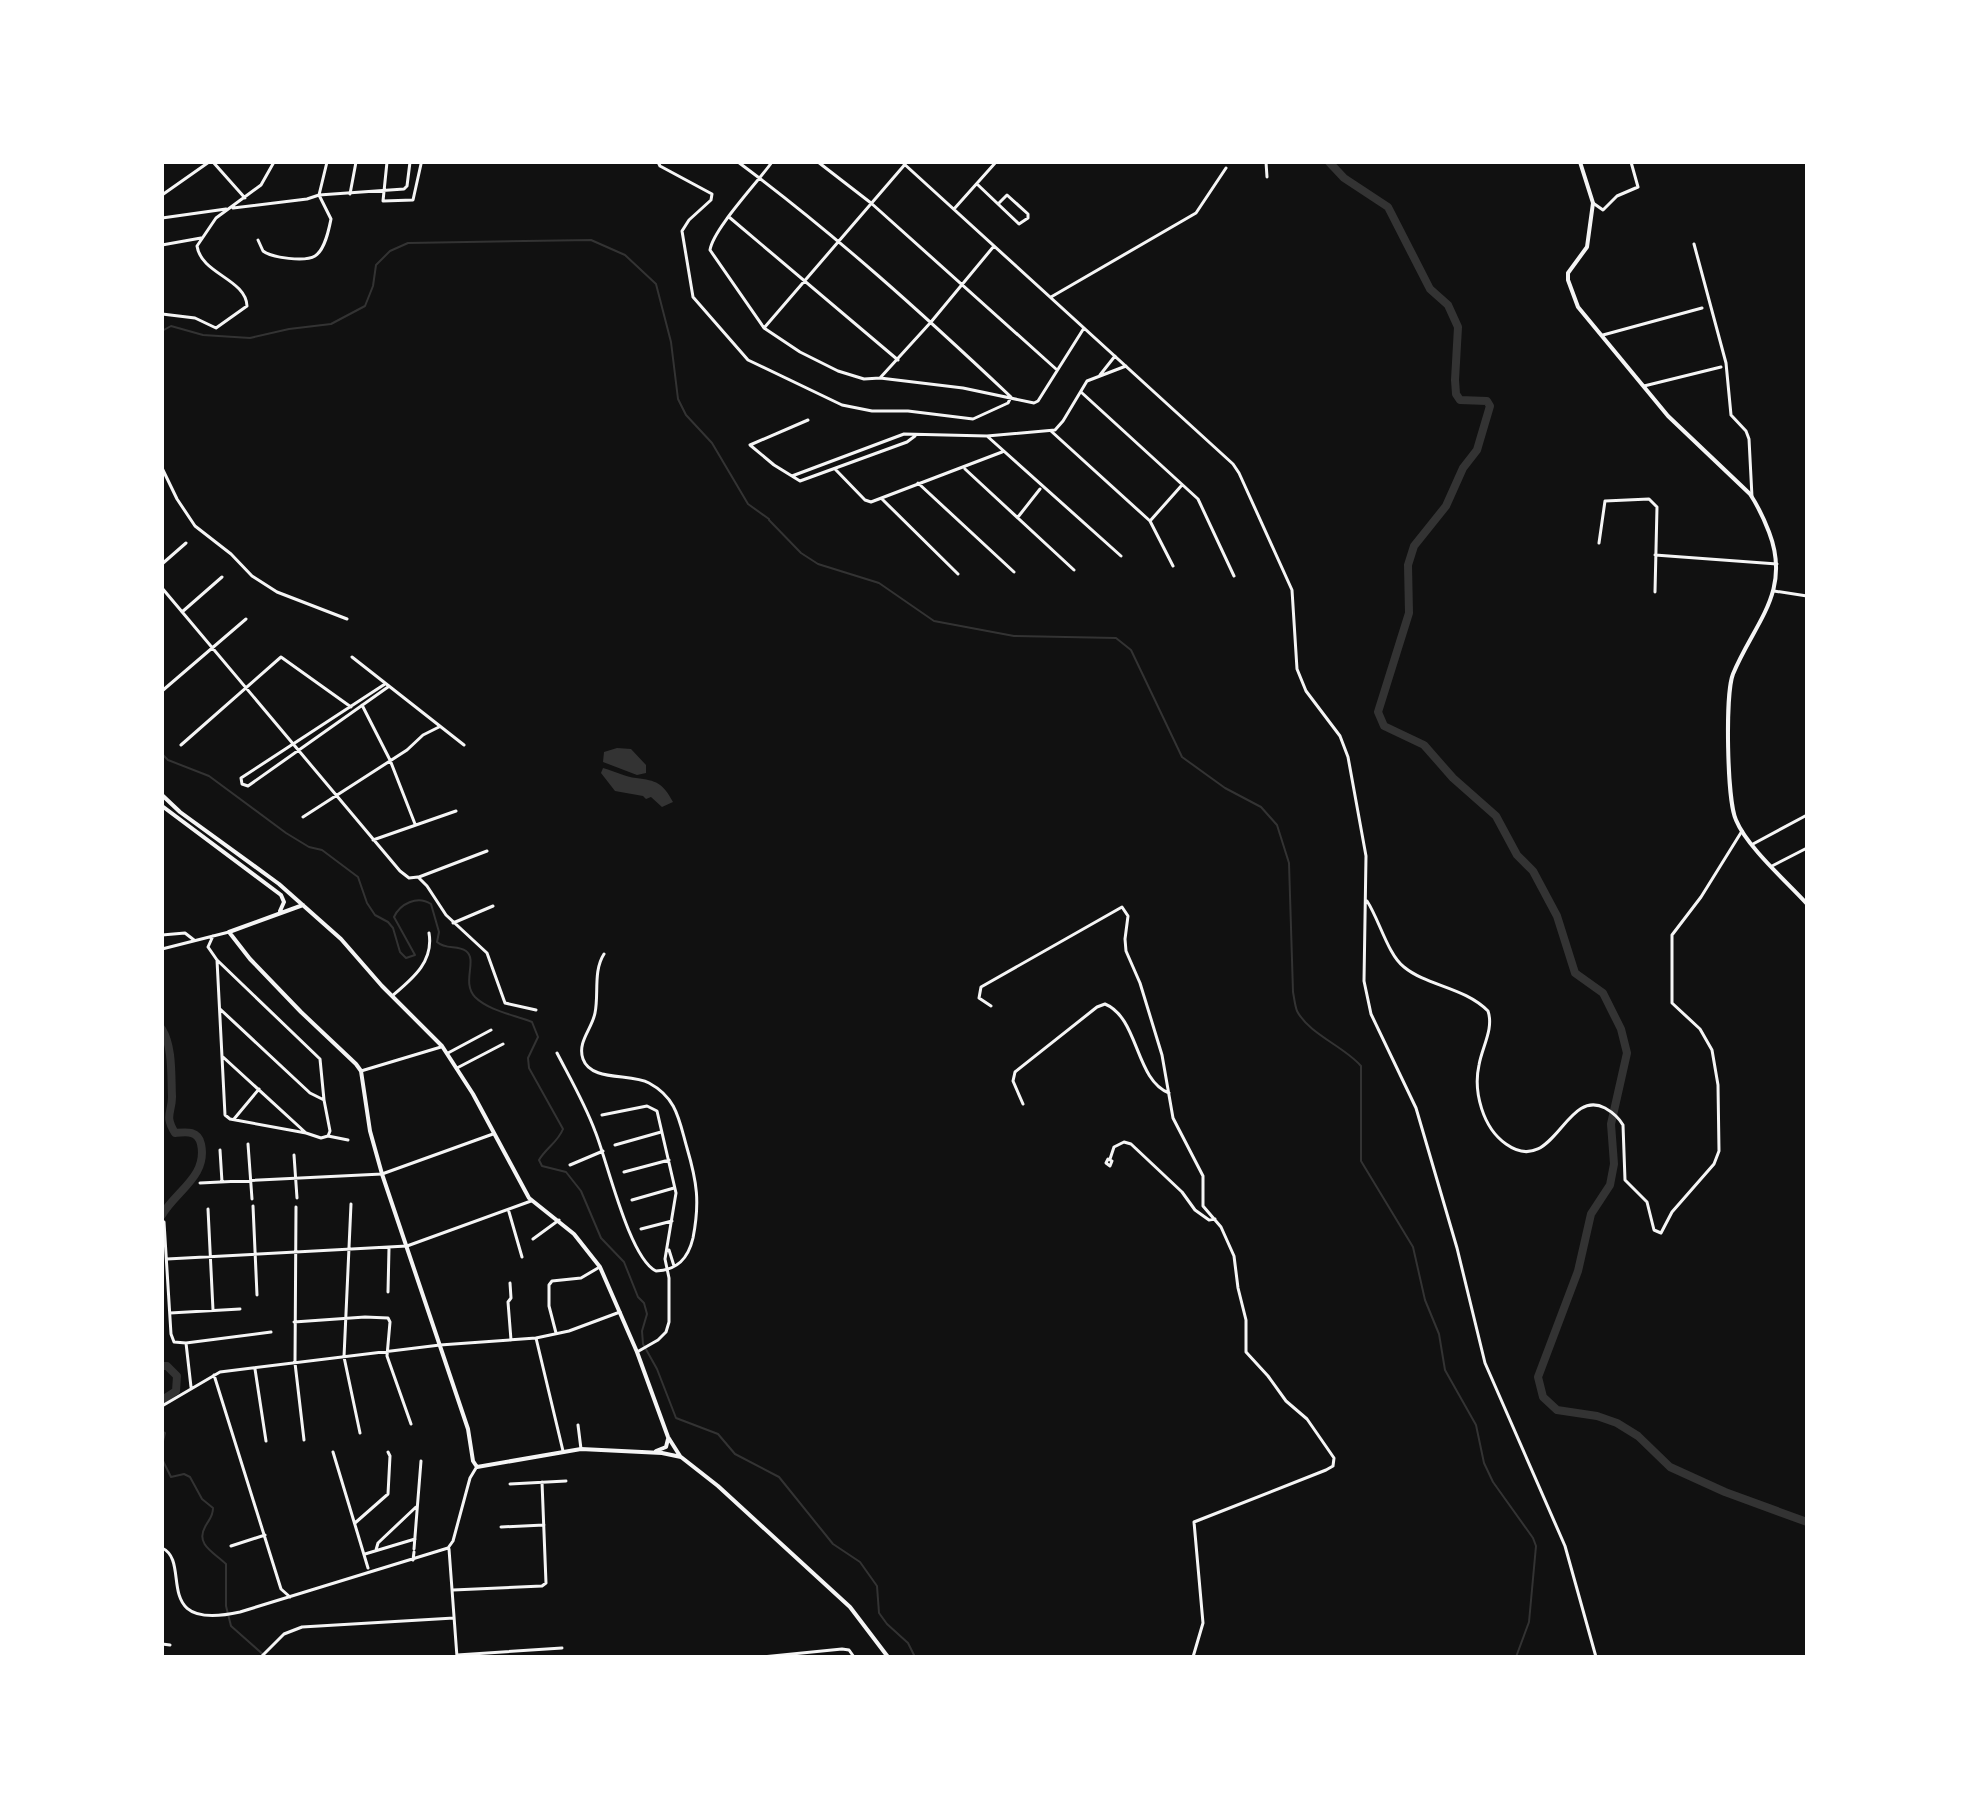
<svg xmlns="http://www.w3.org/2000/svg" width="1969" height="1819" font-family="'Nunito Sans',sans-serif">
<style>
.water{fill:#333}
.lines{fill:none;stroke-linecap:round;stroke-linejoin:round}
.stream{stroke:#333;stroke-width:2}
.river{stroke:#333;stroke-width:8}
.minor{stroke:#f5f5f5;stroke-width:3}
.tertiary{stroke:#f5f5f5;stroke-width:4}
</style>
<rect width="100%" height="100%" fill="#111"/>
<path class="water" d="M 617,748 L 631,749 L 646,765 L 646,773 L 637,775 L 603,762 L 604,752 Z
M 603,768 C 614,771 626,777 636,778 C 657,781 662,782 673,802 L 662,807 L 651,797 L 646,799 L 643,796 L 615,791 L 601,773 Z"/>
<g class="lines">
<path class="stream" d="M 162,331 L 171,326 L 203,335 L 250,338 L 289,329 L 331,324 L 365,306 L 373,286 L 376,265 L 390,251 L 408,243 L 591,240 L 625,255 L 656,284 L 671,342 L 678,399 L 686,415 L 712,443 L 748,504 L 769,519
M 769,520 L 801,553 L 818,564 L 879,583 L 934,621 L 1014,636 L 1116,638 L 1131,650 L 1182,757 L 1225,788 L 1261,807 L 1277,825 L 1289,863 L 1293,992 C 1294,997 1295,1006 1297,1011 C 1309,1034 1345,1047 1361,1066 L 1361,1161 L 1413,1247 L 1425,1300 L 1439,1334 L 1445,1370 L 1476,1425 L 1484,1463 L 1493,1482 L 1533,1538 L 1536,1546 L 1529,1622 L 1516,1657
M 162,754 L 168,760 L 209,776 L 286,833 L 309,847 L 322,850 L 358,877 L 367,903 L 375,915 L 388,922 L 393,928 L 400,952 L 406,958 L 415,955 L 394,917 C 400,904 417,895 431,904 L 439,932 L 437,942 C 446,950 457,945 466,951 C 478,960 461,982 475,997 C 489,1011 515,1015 532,1022 L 538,1037 L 528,1058 L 529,1068 L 563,1129 C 558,1142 546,1148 539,1160 L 542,1166 L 566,1172 L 581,1191 L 601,1238 L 624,1262 L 638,1297 L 644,1303 L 647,1314 L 642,1331 L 643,1344 L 657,1369 L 676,1418 L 718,1434 L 735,1454 L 779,1477 L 833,1544 L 860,1562 L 877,1586 L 879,1613 L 887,1624 L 908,1643 L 915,1657
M 162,1431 L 165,1433 L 162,1445
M 162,1459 L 171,1477 L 184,1474 L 190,1477 L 202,1499 L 213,1508 C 213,1517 209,1519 205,1527 C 195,1545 215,1553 226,1564 L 226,1606 L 231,1626 L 266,1657"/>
<path class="river" d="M 1329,162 L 1344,178 L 1388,207 L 1430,289 L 1448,305 L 1458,327 L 1455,380 L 1456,394 L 1460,400 L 1487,401 L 1490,406 L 1477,450 L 1463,468 L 1446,506 L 1414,546 L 1408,565 L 1409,613 L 1378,712 L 1384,726 L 1424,745 L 1453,778 L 1496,816 L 1517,855 L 1533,871 L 1557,916 L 1575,973 L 1603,993 L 1621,1029 L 1627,1053 L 1611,1124 L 1614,1164 L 1610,1185 L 1591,1214 L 1578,1271 L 1538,1377 L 1543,1397 L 1557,1410 L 1597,1416 L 1617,1423 L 1638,1436 L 1670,1467 L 1725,1492 L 1807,1522
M 162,1029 C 173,1047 171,1076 172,1097 C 172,1113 164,1115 175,1133 C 186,1132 198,1130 201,1144 C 208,1176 176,1191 162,1215
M 162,1366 L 167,1366 L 177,1376 L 176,1391 L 162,1400"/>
<path class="minor" d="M 213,162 L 245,198
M 387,162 L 383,201 L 413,200 L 421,164
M 658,162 L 660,166 L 712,194 L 711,200 L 689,220 L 682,231 L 693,297 L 748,360 L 842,405 L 872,411 L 908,411 L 973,419 L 1008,403 L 1011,397 C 924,315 835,234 738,162
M 772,162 C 758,182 713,229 710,250 L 764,328 L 800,352 L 838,371 L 864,379 L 880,378 L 963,388 L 1034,403 L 1038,401 L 1084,328
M 818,162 L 871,203 L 1056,369
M 902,162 L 1233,464 L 1239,473 L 1292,590 L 1297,669 L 1306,691 L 1340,736 L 1348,757 L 1366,856 L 1364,981 L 1371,1014 L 1416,1108 L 1457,1248 L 1485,1363 L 1565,1546 L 1596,1657
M 1266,162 L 1267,177
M 977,184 L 1019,224 L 1028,218 L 1028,214 L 1007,195 L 998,204
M 350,194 L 356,162
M 162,195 L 209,162
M 1593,203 L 1603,210 L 1617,196 L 1638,187 L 1631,162
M 233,208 L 307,199 L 319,195 L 404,189 L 407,186 L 410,162
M 954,209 L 996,162
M 729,217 L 898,360
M 162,218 L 226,209
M 258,240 L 263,251 C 272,258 305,262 315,256 C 325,250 329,229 331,219 L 319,195 L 327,162
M 1694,244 L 1726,363 L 1731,415 L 1746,431 L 1749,439 L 1752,497
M 162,245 L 201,238
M 1051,297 L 1196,213 L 1226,168
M 162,314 L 195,318 L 216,328 L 247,306 C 246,279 201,274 197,246 L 216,218 L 261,185 L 274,162
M 764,328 L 907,162
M 1603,335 L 1702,308
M 1100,375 L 1115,356
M 880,378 L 931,322 L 994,246
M 1644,386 L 1721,367
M 1081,392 L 1198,499 L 1234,576
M 808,420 L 750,445 L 774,465 L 800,481 L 907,442 L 915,436
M 1051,431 L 1150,521 L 1173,566
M 987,436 L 1121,556
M 162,468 L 177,499 L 195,526 L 231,554 L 252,576 L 277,592 L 347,619
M 835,469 L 865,500 L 871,502 L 1002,452
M 965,469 L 1074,570
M 792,476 L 904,434 L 987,436 L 1055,430 L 1063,421 L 1087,381 L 1126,366
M 918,483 L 1014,572
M 881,498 L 958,574
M 1018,517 L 1040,489
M 1150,521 L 1182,485
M 1599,543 L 1605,501 L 1649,499 L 1657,507 L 1655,592
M 1655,555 L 1777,564
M 162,564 L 186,543
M 162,588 L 400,871 L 409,878 L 418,877 L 427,886 L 446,915 L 487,953 L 505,1003 L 536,1010
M 1774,591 L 1807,596
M 182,612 L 222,577
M 352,657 L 464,745
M 385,684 L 241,778 L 242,784 L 248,786 L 388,687
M 162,691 L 246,619
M 362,705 L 390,760 L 415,824
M 181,745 L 281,657 L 351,707
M 303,817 L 407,750 L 423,735 L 439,727
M 373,840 L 456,811
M 1753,844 L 1807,815
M 1772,866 L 1807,848
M 419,877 L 487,851
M 1367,901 C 1379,919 1388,955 1404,967 C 1427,986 1464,987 1488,1011 C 1494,1029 1482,1047 1479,1065 C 1473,1092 1483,1128 1506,1144 C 1554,1178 1565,1087 1605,1108 C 1612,1112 1619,1118 1623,1125 L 1625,1180 L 1647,1202 L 1654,1230 L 1661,1233 L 1672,1212 L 1714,1164 L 1719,1151 L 1718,1085 L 1712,1050 L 1700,1029 L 1672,1003 L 1672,935 L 1701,897 L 1742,831
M 453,923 L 493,906
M 162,935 L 185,933 L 194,940
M 213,936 L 208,947 L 217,960 L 320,1059 L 324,1100
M 162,949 L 229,932
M 217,960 L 225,1115 L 230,1119 L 306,1133 L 321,1138 L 328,1136 L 330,1131 L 324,1100 L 310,1093 L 220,1009
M 392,996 C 412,979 434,962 429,933
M 991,1006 L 979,998 L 981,987 L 1122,907 L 1128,916 L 1125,939 L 1126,951 L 1140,983 L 1162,1055 L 1173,1118 L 1203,1176 L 1203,1206 L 1221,1227 L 1234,1256 L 1238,1288 L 1246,1320 L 1246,1352 L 1268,1376 L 1286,1401 L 1307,1419 L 1334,1458 L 1333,1466 L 1326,1470 L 1194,1522 L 1203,1623 L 1193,1657
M 448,1053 L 491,1030
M 557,1053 C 570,1078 585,1104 595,1131 C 607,1160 629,1258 656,1271 C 677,1270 688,1259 693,1238 C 700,1202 697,1182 687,1148 C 679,1120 677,1098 649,1083 C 631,1073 591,1082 583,1059 C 577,1042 592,1029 595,1013 C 599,994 593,971 604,954
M 223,1057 L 306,1133
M 457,1068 L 503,1044
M 361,1071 L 441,1047
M 1023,1104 L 1013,1081 L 1015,1072 L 1097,1007 L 1105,1004 C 1139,1018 1135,1080 1169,1093
M 602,1115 L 647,1106 L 657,1111 L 676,1193 L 665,1259 L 669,1278 L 669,1322 L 666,1332 L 658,1340 L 637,1352
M 234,1119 L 259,1089
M 328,1136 L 348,1140
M 248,1144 L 252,1199
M 615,1145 L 661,1132
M 220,1150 L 222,1182
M 294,1155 L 297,1198
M 1108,1159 L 1112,1161 L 1110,1166 L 1106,1163 Z
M 1110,1159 L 1114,1147 L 1124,1142 L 1131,1144 L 1182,1192 L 1195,1210 L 1209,1220 L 1215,1219
M 570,1165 L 603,1151
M 624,1172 L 669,1160
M 200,1183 L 382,1174 L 493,1134
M 632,1200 L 674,1188
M 351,1204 L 344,1357 L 360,1433
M 253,1206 L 257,1295
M 296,1207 L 295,1363 L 304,1440
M 208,1209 L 213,1310
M 509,1212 L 522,1257
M 164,1222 L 171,1334 L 174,1342 L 186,1343 L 271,1332
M 641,1229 L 672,1221
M 533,1239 L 559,1220
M 669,1250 L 674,1266
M 167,1259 L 407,1246 L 531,1201
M 510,1283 L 511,1298 L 508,1302 L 511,1340
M 388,1292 L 389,1248
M 170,1313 L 240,1309
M 294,1322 L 365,1317 L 388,1318 L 390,1322 L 387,1356 L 411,1424
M 556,1333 L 549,1306 L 549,1285 L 552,1281 L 581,1278 L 598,1268
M 1807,1335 L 1807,1379
M 536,1338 L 563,1451
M 186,1343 L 191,1387
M 255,1369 L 266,1441
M 214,1375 L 281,1589 L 290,1597
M 162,1406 L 220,1372 L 440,1345 L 536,1338 L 569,1331 L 620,1312
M 578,1425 L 581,1449
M 333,1452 L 368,1568
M 510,1484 L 566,1481
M 355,1523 L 388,1494 L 390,1456 L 388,1452
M 501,1527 L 544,1525
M 231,1546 L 265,1535
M 162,1548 C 193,1562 149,1632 240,1612 L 448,1548 L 453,1541 L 470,1478 L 476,1468
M 414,1549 L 421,1461
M 449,1549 L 457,1657
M 376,1550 L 378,1543 L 416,1507
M 365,1554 L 415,1539
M 413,1560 L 414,1552
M 453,1590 L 542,1586 L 546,1583 L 542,1482
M 162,1644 L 170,1645
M 457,1655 L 562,1648
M 261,1657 L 284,1634 L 302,1627 L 454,1618
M 761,1657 L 842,1649 L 849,1650 L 854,1657"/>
<path class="tertiary" d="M 1580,162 L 1593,203 L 1587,247 L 1568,273 L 1568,280 L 1578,307 L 1668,416 L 1750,494 C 1758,506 1764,519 1769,532 C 1792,592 1754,623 1733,674 C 1725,694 1727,801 1736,820 C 1747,847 1787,882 1807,904
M 162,795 L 180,812 L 279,884 L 341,939 L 382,986 L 442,1046 L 473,1094 L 529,1198 L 574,1234 L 600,1267 L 637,1352 L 668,1437 L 680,1456
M 162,806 L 281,895 L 284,902 L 280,911
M 303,905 L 229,932 L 250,959 L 301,1012 L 356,1064 L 361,1071 L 370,1131 L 382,1174 L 468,1429 L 473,1461 L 477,1467 L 581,1449 L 662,1453 L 681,1457 L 718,1486 L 850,1607 L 888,1657
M 656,1451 L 666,1447 L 668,1439"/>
</g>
<rect width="1969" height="1819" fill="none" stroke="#ffffff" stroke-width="328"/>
</svg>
